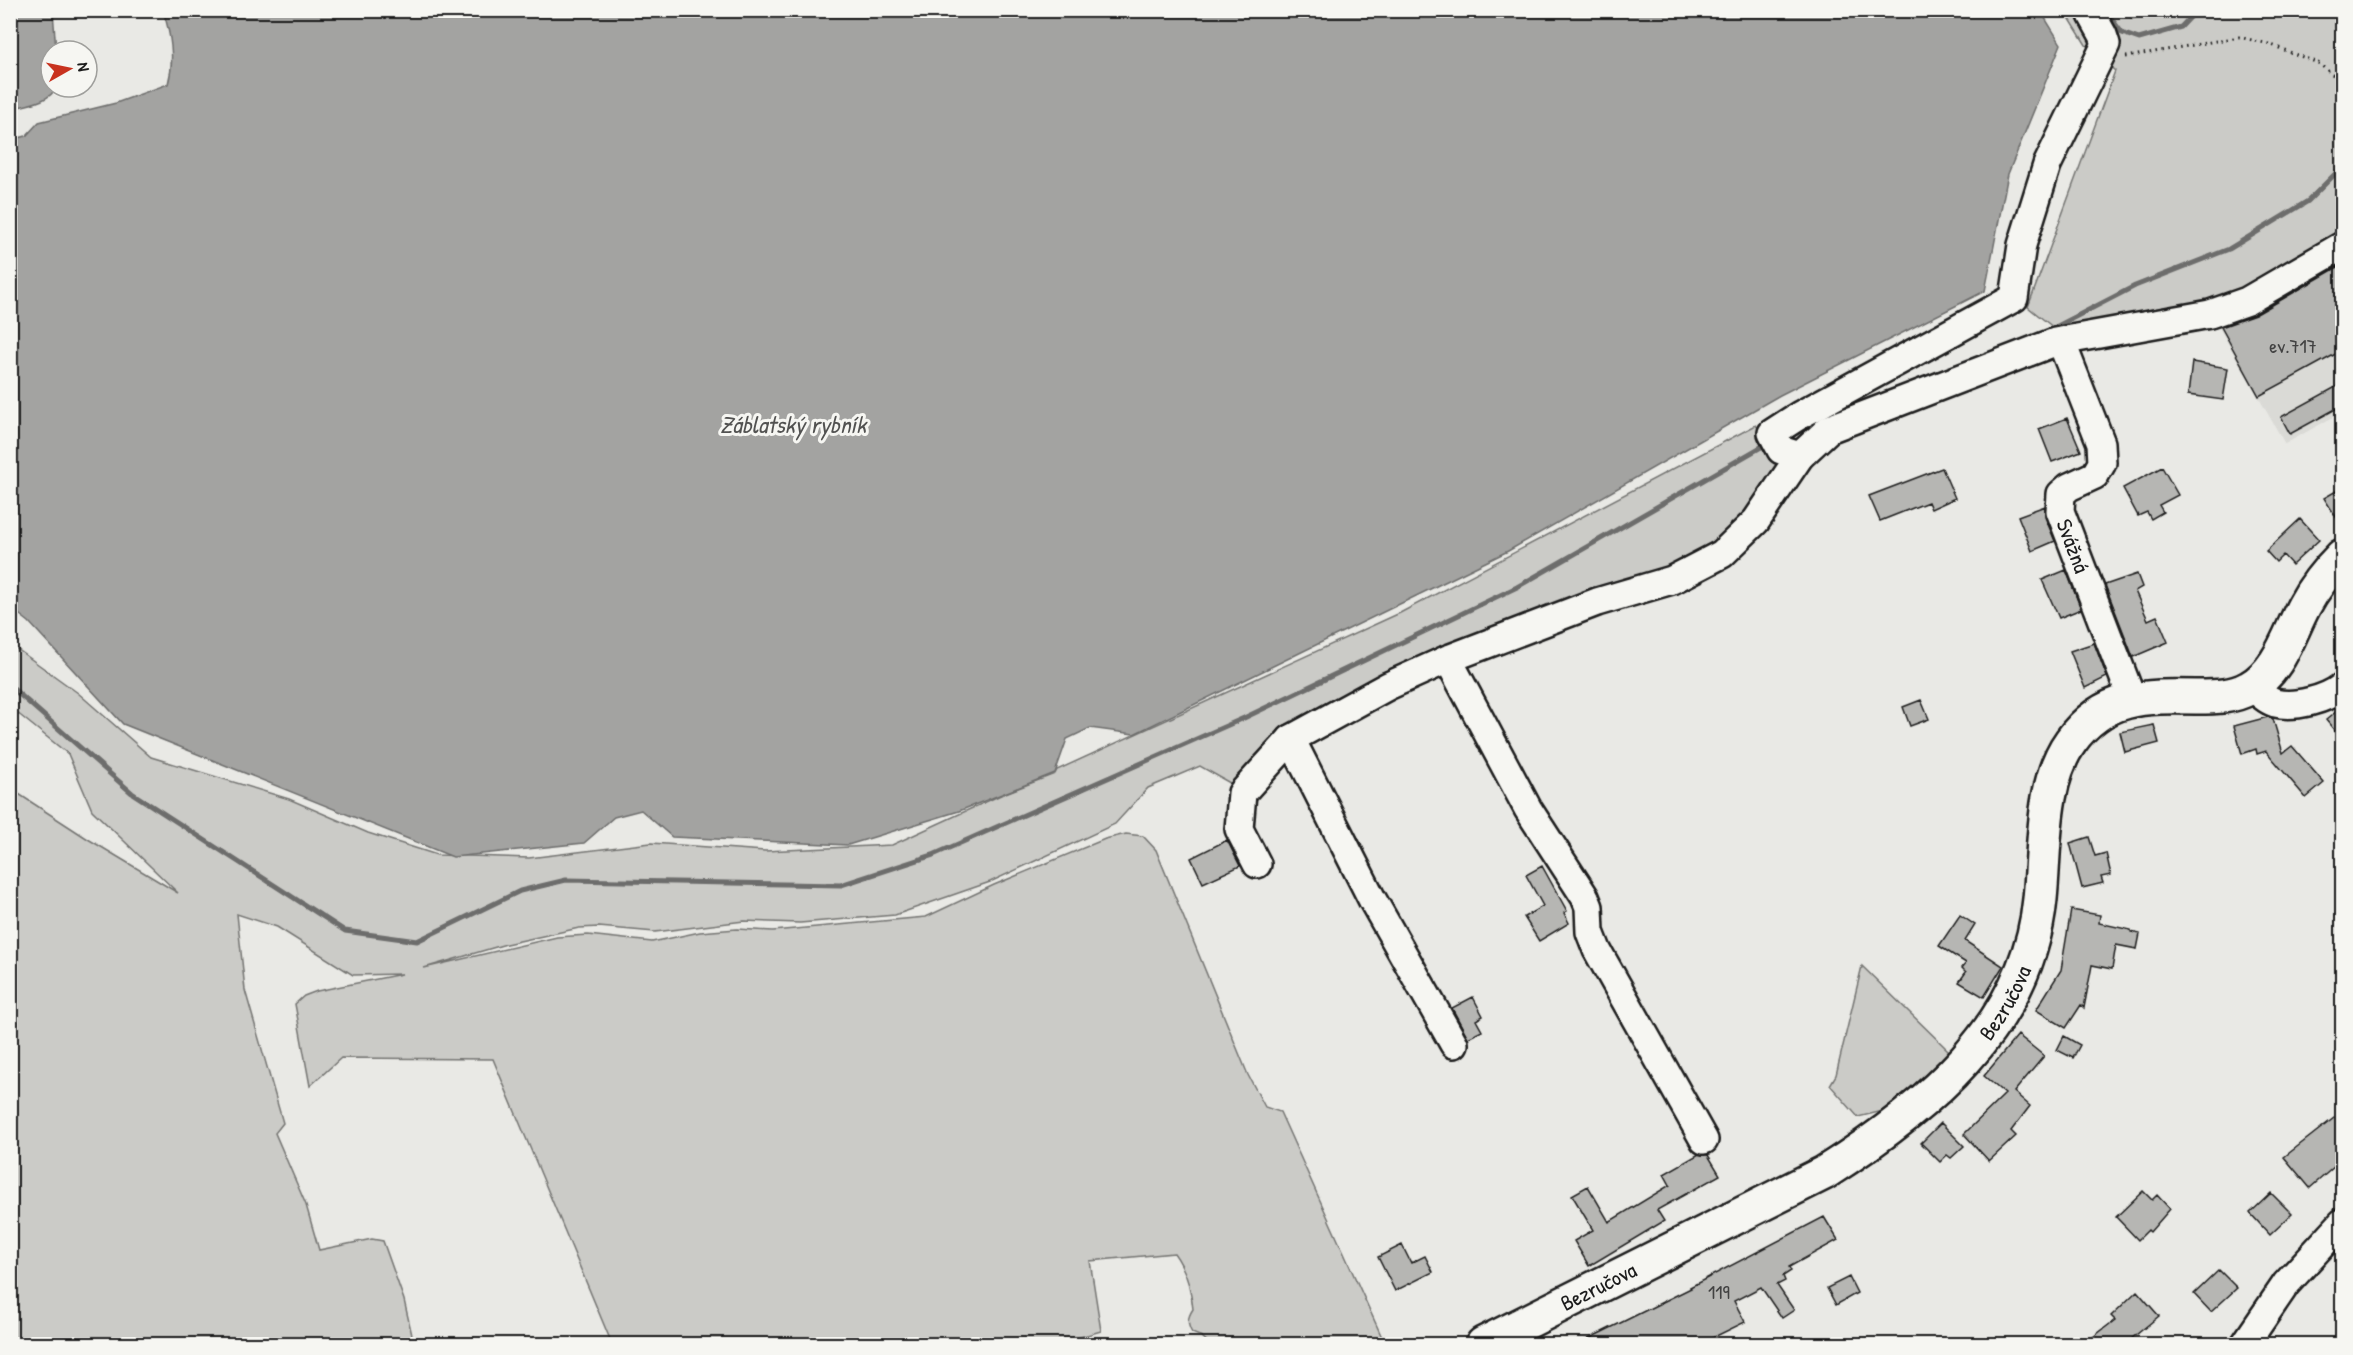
<svg xmlns="http://www.w3.org/2000/svg" width="2353" height="1355" font-family="'Patrick Hand',sans-serif">
<style>
.built{fill:#dadad6}
.green{fill:#cbcbc7;stroke:#747472;stroke-width:1.5}
.water{fill:#a3a3a1;stroke:#6d6d6c;stroke-width:1.5}
.lines{fill:none;stroke-linecap:round;stroke-linejoin:round}
.stream{stroke:#6d6d6c;stroke-width:5}
.building{fill:#b6b6b3;stroke:#1c1c1c;stroke-width:1.5}
.minor-casing{stroke:#1c1c1c;stroke-width:32}
.major-casing{stroke:#1c1c1c;stroke-width:38}
.path{stroke:#1c1c1c;stroke-width:3;stroke-dasharray:1.5 4.5;stroke-linecap:butt}
.minor{stroke:#f6f6f2;stroke-width:27}
.major{stroke:#f6f6f2;stroke-width:33}
.labels{text-anchor:middle;stroke-width:6;stroke-linejoin:round;paint-order:stroke}
.number-label{font-size:20px;fill:#424242}
.street-label{font-size:22px;fill:#1c1c1c;stroke:#f6f6f2}
.water-label{font-size:24px;font-style:italic;fill:#525251;stroke:#f6f6f2}
</style>
<rect width="100%" height="100%" fill="#e9e9e5"/>
<filter id="ink" filterUnits="userSpaceOnUse"><feTurbulence type="fractalNoise" baseFrequency=".0167" numOctaves="2"/><feDisplacementMap in="SourceGraphic" scale="12" xChannelSelector="R" yChannelSelector="G"/><feConvolveMatrix kernelMatrix="1 2 1 2 8 2 1 2 1" color-interpolation-filters="sRGB"/></filter>
<g filter="url(#ink)">
<path class="built" d="M 2342,244 L 2342,412 L 2285,444 L 2217,324 Z"/>
<path class="green" d="M 2154,10 L 2342,11 L 2342,237 L 2240,298 L 2059,332 L 2028,307 L 2115,71 L 2086,45 L 2065,11 L 2126,11 L 2132,19 Z
M 1756,425 L 1780,461 L 1751,514 L 1715,547 L 1667,572 L 1380,679 L 1237,787 L 1200,766 L 1148,788 L 1115,824 L 990,882 L 895,915 L 800,923 L 744,921 L 655,932 L 599,927 L 579,928 L 506,944 L 424,968 L 557,937 L 588,935 L 652,942 L 700,932 L 737,929 L 773,931 L 926,917 L 994,885 L 1105,839 L 1126,834 L 1143,836 L 1156,850 L 1248,1075 L 1265,1107 L 1280,1112 L 1385,1344 L 1210,1344 L 1202,1337 L 1192,1333 C 1187,1324 1187,1318 1193,1309 C 1191,1289 1186,1269 1174,1253 L 1090,1261 L 1101,1331 L 1056,1344 L 612,1344 L 493,1059 L 341,1058 L 310,1086 L 295,1004 L 304,996 L 317,991 L 402,974 L 353,975 L 277,927 L 237,914 L 245,990 L 283,1123 L 275,1133 L 306,1205 L 319,1250 L 372,1239 L 383,1241 L 404,1300 L 414,1344 L 11,1344 L 11,789 L 88,839 L 178,893 L 92,810 L 68,754 L 11,708 L 10,644 L 78,693 L 151,757 L 289,799 L 368,833 L 437,855 L 529,858 L 651,843 L 765,851 L 892,845 L 1003,794 L 1055,774 L 1057,770 L 1400,613 Z
M 1862,966 L 1950,1052 L 1887,1110 L 1858,1117 L 1830,1085 L 1836,1075 Z"/>
<path class="water" d="M 163,10 L 2040,10 L 2061,44 L 2008,174 L 1985,291 L 1780,395 L 1508,551 L 1134,734 L 1090,728 L 1067,739 L 1055,773 L 959,811 L 848,845 L 672,837 L 641,810 L 614,817 L 584,843 L 453,857 L 123,724 L 29,622 L 11,608 L 11,140 L 26,136 L 39,122 L 116,103 L 168,84 C 175,58 171,36 163,10 Z
M 10,11 L 53,11 L 56,51 L 51,51 L 51,87 L 56,87 C 51,102 25,105 11,109 Z"/>
<g class="lines">
<path class="stream" d="M 2105,10 L 2122,33 L 2139,39 L 2181,27 L 2197,10
M 2046,332 L 2135,286 L 2229,249 L 2308,201 L 2342,167
M 1796,431 L 1816,426
M 10,686 L 132,793 L 345,931 L 417,941 L 520,891 L 566,880 L 841,885 L 933,855 L 1244,718 L 1517,587 L 1768,443"/>
</g>
<path class="building" d="M 2343,264 L 2343,350 L 2259,396 L 2221,327 L 2255,315 Z
M 2192,362 L 2228,368 L 2223,400 L 2188,395 Z
M 2343,383 L 2343,405 L 2290,434 L 2281,417 Z
M 2067,418 L 2081,451 L 2052,462 L 2039,429 Z
M 2162,467 L 2178,495 L 2159,505 L 2163,512 L 2151,519 L 2147,512 L 2138,516 L 2123,488 Z
M 1942,468 L 1955,498 L 1931,509 L 1928,502 L 1880,521 L 1869,496 Z
M 2343,487 L 2343,528 L 2324,498 Z
M 2045,506 L 2045,517 L 2055,541 L 2032,551 L 2018,516 Z
M 2300,519 L 2319,540 L 2292,565 L 2283,555 L 2276,562 L 2266,551 Z
M 2066,570 L 2081,609 L 2059,618 L 2042,580 Z
M 2137,574 L 2142,587 L 2135,591 L 2148,620 L 2157,616 L 2168,642 L 2133,657 L 2105,585 Z
M 2094,643 L 2107,677 L 2085,688 L 2070,651 Z
M 1921,700 L 1929,719 L 1910,726 L 1903,707 Z
M 2343,706 L 2343,741 L 2326,720 Z
M 2268,717 L 2273,719 L 2283,753 L 2292,746 L 2324,783 L 2306,798 L 2266,751 L 2257,754 L 2256,749 L 2242,754 L 2234,726 Z
M 2154,725 L 2159,743 L 2125,752 L 2120,732 Z
M 2089,837 L 2095,856 L 2106,853 L 2111,875 L 2101,877 L 2103,883 L 2082,888 L 2070,843 Z
M 1227,840 L 1240,866 L 1203,883 L 1191,858 Z
M 1542,866 L 1567,911 L 1564,913 L 1569,923 L 1539,941 L 1524,917 L 1543,906 L 1526,875 Z
M 2071,910 L 2100,915 L 2099,923 L 2131,930 L 2131,932 L 2140,934 L 2137,949 L 2116,945 L 2112,969 L 2092,965 L 2084,1008 L 2081,1005 L 2066,1028 L 2036,1010 L 2061,970 Z
M 1960,915 L 1975,925 L 1965,941 L 2003,966 L 1984,997 L 1959,982 L 1966,972 L 1962,968 L 1966,963 L 1939,946 Z
M 1473,997 L 1483,1016 L 1476,1020 L 1482,1031 L 1468,1038 L 1452,1008 Z
M 2018,1035 L 2044,1056 L 2014,1092 L 2030,1106 L 2011,1131 L 2016,1136 L 1989,1161 L 1964,1134 L 2005,1094 L 1984,1076 Z
M 2064,1036 L 2080,1045 L 2073,1058 L 2057,1050 Z
M 2343,1111 L 2343,1159 L 2310,1188 L 2284,1157 Z
M 1941,1123 L 1964,1146 L 1951,1158 L 1947,1155 L 1940,1162 L 1921,1143 Z
M 1699,1154 L 1708,1155 L 1720,1175 L 1657,1210 L 1664,1221 L 1589,1266 L 1574,1241 L 1593,1230 L 1572,1195 L 1588,1186 L 1609,1222 L 1670,1185 L 1664,1174 Z
M 2143,1191 L 2152,1200 L 2157,1195 L 2170,1209 L 2150,1232 L 2148,1230 L 2138,1240 L 2116,1217 Z
M 2271,1193 L 2292,1214 L 2270,1235 L 2250,1213 Z
M 1824,1217 L 1838,1240 L 1789,1267 L 1791,1271 L 1783,1276 L 1785,1281 L 1777,1285 L 1794,1310 L 1782,1318 L 1761,1287 L 1734,1301 L 1745,1322 L 1700,1344 L 1578,1344 L 1691,1288 L 1690,1287 Z
M 1402,1245 L 1411,1263 L 1425,1256 L 1433,1272 L 1395,1291 L 1378,1257 Z
M 2219,1270 L 2237,1288 L 2211,1312 L 2194,1294 Z
M 1849,1277 L 1857,1293 L 1836,1305 L 1827,1288 Z
M 2137,1291 L 2159,1316 L 2125,1344 L 2084,1344 L 2115,1320 L 2111,1316 Z"/>
<g class="lines">
<defs>
<g id="minor">
<path id="s1" d="M 2061,341 L 2101,443 L 2102,463 L 2095,475 L 2069,487 L 2061,494 L 2060,511 L 2132,699"/>
<path d="M 1800,456 L 1781,450 L 1772,433 L 1800,415 L 2014,298 L 2022,245 L 2047,165 L 2106,44 L 2103,35 L 2092,15"/>
<path d="M 1448,659 L 1528,809 L 1585,897 L 1589,907 L 1590,932 L 1597,950 L 1704,1140"/>
<path d="M 2252,686 C 2259,693 2266,700 2275,703 C 2295,708 2327,699 2342,687"/>
<path d="M 1291,739 L 1372,899 L 1454,1044"/>
<path d="M 1257,864 L 1239,829 L 1242,793 L 1291,739 L 1388,686 L 1448,659 L 1597,602 L 1672,580 L 1722,554 L 1756,521 L 1800,456 L 1829,429 L 2055,342 L 2210,314 L 2247,301 L 2342,246"/>
<path d="M 2245,1344 L 2286,1284 L 2342,1223"/>
</g>
<g id="major">
<path id="s2" d="M 1483,1344 L 1824,1173 C 1925,1109 2028,1026 2040,899 C 2045,849 2041,782 2071,741 C 2104,695 2145,696 2197,697 C 2215,697 2233,697 2249,688 C 2279,672 2289,634 2304,606 C 2314,587 2327,571 2342,556"/>
</g>
</defs>
<use href="#minor" class="minor-casing"/>
<use href="#major" class="major-casing"/>
<path class="path" d="M 2126,57 L 2239,37 L 2269,44 L 2318,63 L 2342,82"/>
<use href="#minor" class="minor"/>
<use href="#major" class="major"/>
</g>
</g>
<g class="labels">
<g class="number-label">
<text x="2293" y="353">ev.717</text>
<text x="1719" y="1299">119</text>
</g>
<g class="street-label">
<text dy="8" stroke="none"><textPath href="#s1" startOffset="237">Svážná</textPath></text>
<text dy="8" stroke="none"><textPath href="#s2" startOffset="633">Bezručova</textPath></text>
<text dy="8" stroke="none"><textPath href="#s2" startOffset="129">Bezručova</textPath></text>
</g>
<g class="water-label">
<text x="793" y="433">Záblatský rybník</text>
</g>
</g>
<rect width="2353" height="1355" fill="none" stroke="#f6f6f2" stroke-width="36"/>
<rect x="18" y="18" width="2317" height="1319" fill="none" stroke="#1c1c1c" stroke-width="2" filter="url(#ink)"/>
<g transform="translate(69 69) rotate(81)"><circle r="28" fill="#f6f6f2" stroke="#9f9f9c" stroke-width="1.5"/>
<path d="M0-4.5L10 22L0 15L-10 22Z" fill="#c8321e"/>
<text y="-9" font-size="16" font-weight="bold" text-anchor="middle" fill="#1c1c1c">N</text>
</g>
</svg>
